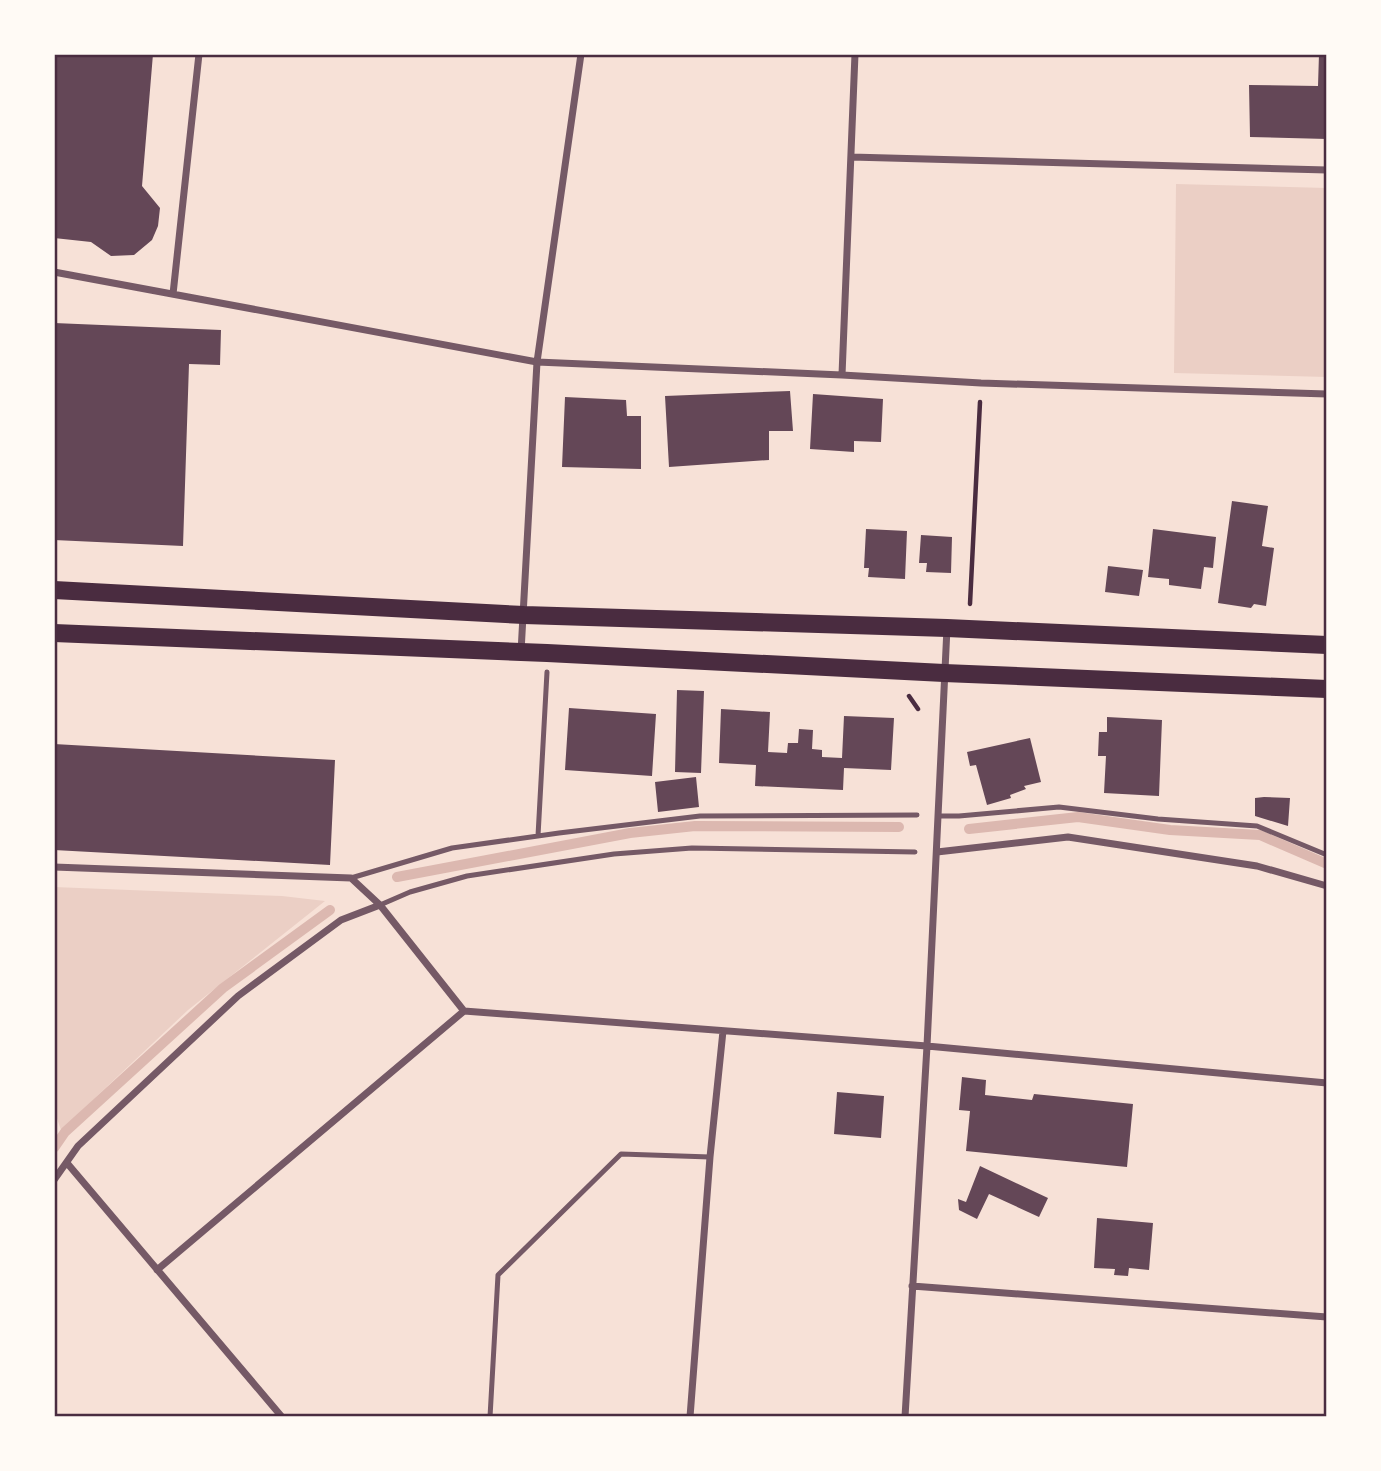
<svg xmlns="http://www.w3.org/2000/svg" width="1381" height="1471" font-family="Commissioner,sans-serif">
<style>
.green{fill:#ebcfc5}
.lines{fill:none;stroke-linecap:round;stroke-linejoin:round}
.stream{stroke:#dcb8b0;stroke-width:10}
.building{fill:#644757}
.path{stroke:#4a2c40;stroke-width:4.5}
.service{stroke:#755966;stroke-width:5}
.minor{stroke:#755966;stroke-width:7}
.primary{stroke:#4a2c40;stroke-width:18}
.neatline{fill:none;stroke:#4a2c40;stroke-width:2.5}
</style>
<rect width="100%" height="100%" fill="#f7e1d7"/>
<path class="green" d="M 1176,184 L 1327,188 L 1327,377 L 1174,373 Z
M 54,887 L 282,896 L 325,901 L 188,1010 L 61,1130 L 54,1110 Z"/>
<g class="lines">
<path class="stream" d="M 969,829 L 1078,817 L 1170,830 L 1260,835 L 1327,864
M 397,877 L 630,833 L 695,826 L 899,827
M 54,1148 L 65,1132 L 223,988 L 330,910"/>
</g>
<path class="building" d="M 54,54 L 153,54 L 142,186 L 160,208 L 158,226 L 152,240 L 134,255 L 111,256 L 91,242 L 54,238 Z
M 1319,54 L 1327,54 L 1327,139 L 1250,137 L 1249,85 L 1318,86 Z
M 54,323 L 221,330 L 220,365 L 189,364 L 183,546 L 54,540 Z
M 790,391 L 793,431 L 769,431 L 769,460 L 669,467 L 665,396 Z
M 813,394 L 883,399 L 881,442 L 854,441 L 854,452 L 810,449 Z
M 565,397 L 626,400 L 627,416 L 641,416 L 641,469 L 562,467 Z
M 1232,501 L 1268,506 L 1262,546 L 1274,548 L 1266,606 L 1254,604 L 1251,608 L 1218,603 Z
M 866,529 L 907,531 L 905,579 L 868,577 L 869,568 L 864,568 Z
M 1153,529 L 1216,537 L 1213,568 L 1204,567 L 1201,589 L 1169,585 L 1169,579 L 1148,577 Z
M 921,535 L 952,537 L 951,573 L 926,572 L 927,563 L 919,563 Z
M 1108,566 L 1143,570 L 1139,596 L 1105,592 Z
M 677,690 L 704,691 L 701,773 L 675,772 Z
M 569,708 L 656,714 L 652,776 L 565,770 Z
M 721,709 L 770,712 L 768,752 L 787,753 L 788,743 L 798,743 L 799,729 L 813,730 L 812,749 L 822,750 L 822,757 L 842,758 L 844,716 L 894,718 L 891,770 L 844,768 L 843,790 L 755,786 L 756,765 L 719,763 Z
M 1107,717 L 1162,720 L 1159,796 L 1104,793 L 1106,756 L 1098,756 L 1099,732 L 1107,732 Z
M 1030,738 L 1041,782 L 1024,786 L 1026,789 L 1010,795 L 1011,798 L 987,805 L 976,765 L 970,766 L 967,752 Z
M 54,744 L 335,760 L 330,865 L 54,850 Z
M 696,777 L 699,807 L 658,812 L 655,782 Z
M 1264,797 L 1290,798 L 1288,826 L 1255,816 L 1255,798 Z
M 962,1077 L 986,1080 L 985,1095 L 1032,1100 L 1034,1094 L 1133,1104 L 1127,1167 L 966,1151 L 970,1111 L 959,1110 Z
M 837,1092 L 884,1096 L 881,1138 L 834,1134 Z
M 980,1166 L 1048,1198 L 1039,1217 L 989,1194 L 977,1219 L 959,1210 L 958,1199 L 966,1202 Z
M 1097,1218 L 1153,1223 L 1149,1270 L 1129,1268 L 1128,1276 L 1114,1275 L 1115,1269 L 1094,1268 Z"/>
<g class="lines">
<path class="path" d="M 970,604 L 980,402
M 909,696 L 918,709"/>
<path class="service" d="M 939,816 L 959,816 L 1059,807 L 1158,819 L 1257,826 L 1327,855
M 538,836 L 547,672
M 351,878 L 452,848 L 559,833 L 700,816 L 917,815
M 380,905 L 410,892 L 467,876 L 614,854 L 692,848 L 915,852
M 490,1417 L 498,1275 L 621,1154 L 710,1157"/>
<path class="minor" d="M 851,157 L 1327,170
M 54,272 L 537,362 L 842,375 L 981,383 L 1327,394
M 173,294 L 199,54
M 842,375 L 855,54
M 521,652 L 537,362 L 581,54
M 937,852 L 1068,837 L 1257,866 L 1327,886
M 54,867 L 351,878 L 380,905 L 464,1011 L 927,1046 L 1327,1083
M 67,1163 L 282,1417
M 54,1180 L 78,1146 L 238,996 L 341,920 L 380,905
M 157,1270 L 464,1011
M 912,1286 L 1327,1317
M 690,1417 L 710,1157 L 723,1031
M 905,1417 L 927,1046 L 947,628"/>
<path class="primary" d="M 54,590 L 524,615 L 947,628 L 1327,645
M 54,633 L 547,653 L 944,673 L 1327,689"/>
</g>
<rect width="1381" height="1471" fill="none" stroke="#fffaf5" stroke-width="112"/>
<rect x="56" y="56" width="1269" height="1359" class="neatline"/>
</svg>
